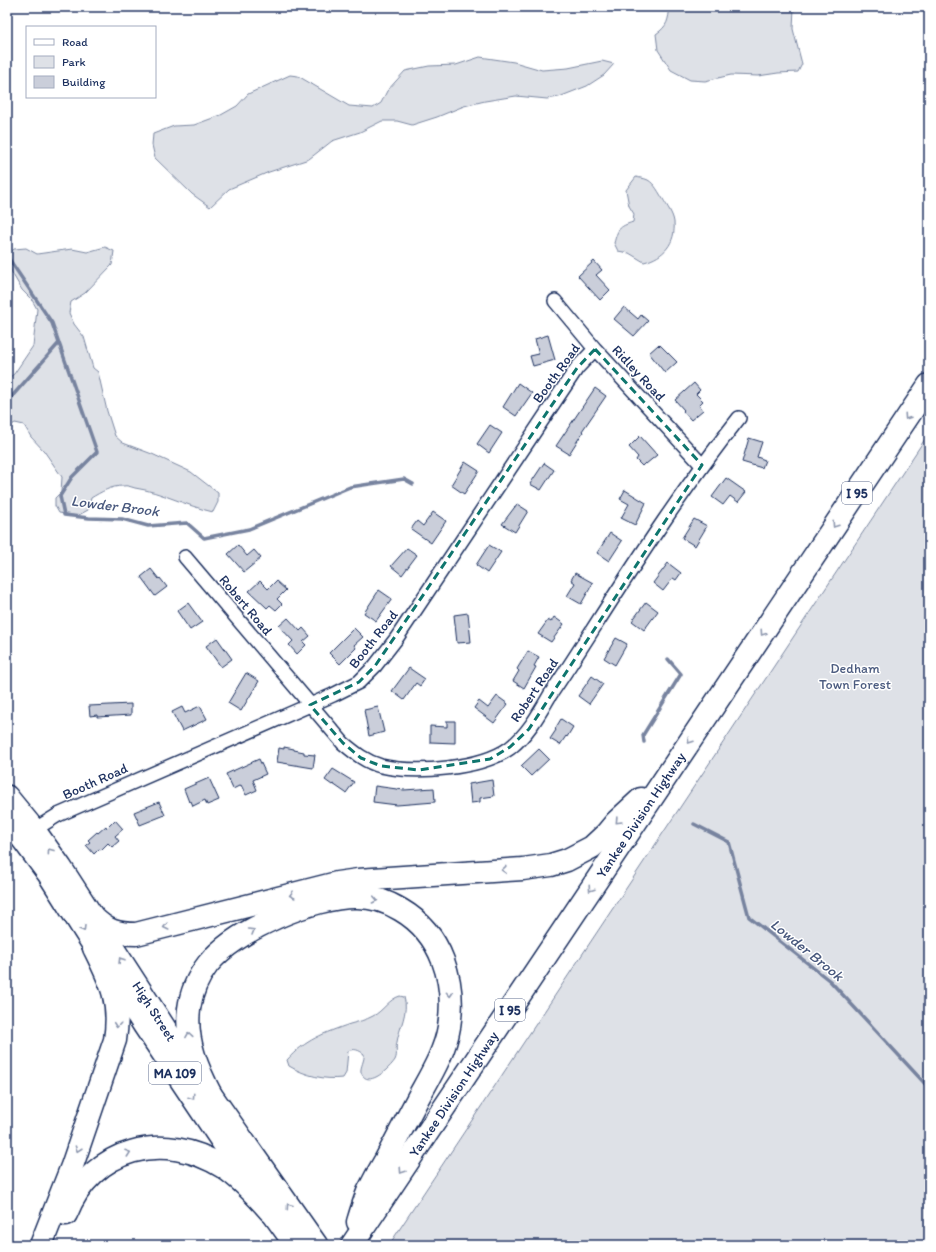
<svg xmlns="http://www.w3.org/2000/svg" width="936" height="1252" font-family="Itim,sans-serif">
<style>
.green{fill:#dee1e7;stroke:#7c88a2}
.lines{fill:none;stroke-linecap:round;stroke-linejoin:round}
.stream{stroke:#77839f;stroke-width:3.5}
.building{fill:#caceda;stroke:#1b2f5e}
.street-casing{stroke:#1b2f5e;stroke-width:16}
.primary-casing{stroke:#1b2f5e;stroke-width:24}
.highway-casing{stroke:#1b2f5e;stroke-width:25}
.street{stroke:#fff;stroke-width:13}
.primary{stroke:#fff;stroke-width:21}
.highway{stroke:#fff;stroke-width:22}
.oneway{stroke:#8d97ae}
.marked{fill:none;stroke:#0f766e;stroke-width:3;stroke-dasharray:8 5;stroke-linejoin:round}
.labels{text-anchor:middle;stroke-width:3;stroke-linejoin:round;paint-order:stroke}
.shield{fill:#fff;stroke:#5f6d8e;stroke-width:1}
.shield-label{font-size:13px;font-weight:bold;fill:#1b2f5e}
.street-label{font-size:14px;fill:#1b2f5e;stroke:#fff}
.park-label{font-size:14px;fill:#4c5c80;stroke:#fff}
.water-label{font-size:15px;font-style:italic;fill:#49597e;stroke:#fff}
</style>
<rect width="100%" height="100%" fill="#fff"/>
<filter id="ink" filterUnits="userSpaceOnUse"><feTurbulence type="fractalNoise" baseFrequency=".025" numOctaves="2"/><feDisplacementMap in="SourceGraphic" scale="8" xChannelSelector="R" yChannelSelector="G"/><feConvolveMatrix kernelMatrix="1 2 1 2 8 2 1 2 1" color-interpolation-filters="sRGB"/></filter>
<g filter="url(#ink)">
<path class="green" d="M 670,7 L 794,7 L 793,29 L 802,64 L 798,72 L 778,73 L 758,76 L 731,75 L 705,81 L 690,80 L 671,70 L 658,50 L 656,34 C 668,26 668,20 670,7 Z
M 480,57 L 514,62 L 542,70 L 568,68 L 602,61 L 614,64 L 604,75 L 587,86 L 559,97 L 547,99 L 516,96 L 485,101 L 464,106 L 437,117 L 412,125 L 397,121 L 382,121 L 360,132 L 332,141 L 309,159 L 269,172 L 229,189 L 210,207 L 192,194 L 155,158 L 152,145 L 153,134 L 174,126 L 194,125 L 221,115 L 237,106 L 248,94 L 290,75 L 298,76 L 349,106 L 373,108 L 381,103 L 387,91 L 405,71 L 429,66 L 456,65 Z
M 636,177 C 639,178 644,178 648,180 C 655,184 659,193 663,199 C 667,206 673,214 674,222 C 676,243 664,257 644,262 L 629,253 L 618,251 L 614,243 C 618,229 618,227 633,222 L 634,214 L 629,206 L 626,190 Z
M 105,247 L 114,251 L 112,265 L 85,293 L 71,302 L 69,313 L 74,324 L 84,337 L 93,368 L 98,372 L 107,411 L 115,436 L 123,443 L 152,454 L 191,472 L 218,493 L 218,502 L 213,512 C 186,506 162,492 135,488 C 131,487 127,485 123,486 C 111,486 101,492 91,498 L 88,510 L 77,516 L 59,513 L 55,506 L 55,498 L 61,492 L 62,477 L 44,451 L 31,437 L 24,425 L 15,423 L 7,428 L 7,379 L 14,374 L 33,346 L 37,309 L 32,300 L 22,290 L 12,273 L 7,255 L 14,249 L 26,248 L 37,254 L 72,249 L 87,252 Z
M 929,433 L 929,1245 L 389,1245 Z
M 400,996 L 404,997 C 409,1012 399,1028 397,1042 C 395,1049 398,1054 395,1060 C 390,1068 367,1090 361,1072 C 360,1067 365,1060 364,1054 C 359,1050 354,1048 348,1051 L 346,1073 L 343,1078 C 324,1080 306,1076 289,1066 L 287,1060 C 305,1040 324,1033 350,1024 C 357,1022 366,1020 373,1016 C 383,1011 389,999 400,996 Z"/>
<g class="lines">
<path class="stream" d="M 7,256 L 52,323 L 97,452 L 72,477 L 60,496 L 64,515 L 89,518 L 122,519 L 148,526 L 187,523 L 204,538 L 249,529 L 350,487 L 404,479 L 413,484
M 7,402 L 59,343
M 644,742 L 643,735 L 681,674 L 668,659
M 694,824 L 729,842 L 749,917 L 830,981 L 929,1088"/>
</g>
<path class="building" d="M 594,261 L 602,270 L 596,275 L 610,290 L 600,300 L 578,276 Z
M 624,307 L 638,319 L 641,315 L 648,321 L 634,336 L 614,319 Z
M 548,335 L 555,360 L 533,366 L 530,356 L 539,354 L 535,339 Z
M 658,345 L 659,346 L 660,345 L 677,362 L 665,373 L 649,353 Z
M 518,383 L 532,393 L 516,416 L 503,407 Z
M 694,383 L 700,390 L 696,394 L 703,401 L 699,405 L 703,410 L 691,420 L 683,411 L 684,410 L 675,400 Z
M 595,388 L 606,396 L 582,431 L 583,432 L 569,454 L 556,446 Z
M 490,425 L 502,433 L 489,453 L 477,444 Z
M 640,436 L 657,455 L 646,464 L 645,463 L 642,466 L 636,460 L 638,457 L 629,447 Z
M 749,438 L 762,442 L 757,457 L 765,460 L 762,468 L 742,462 Z
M 465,462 L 479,471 L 464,494 L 451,485 Z
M 544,463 L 554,470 L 541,490 L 530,484 Z
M 726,478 L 746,492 L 738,502 L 730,496 L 723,505 L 712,497 Z
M 625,490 L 646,503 L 635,525 L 621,518 L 629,504 L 620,499 Z
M 517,504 L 528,511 L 515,532 L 502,524 Z
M 433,512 L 446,521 L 431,543 L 411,529 L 417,521 L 423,526 Z
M 694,519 L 707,526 L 695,546 L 682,538 Z
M 610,533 L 622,541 L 609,561 L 597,553 Z
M 238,545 L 247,556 L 254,550 L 261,558 L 244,572 L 228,554 Z
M 489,545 L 501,552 L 487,573 L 476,565 Z
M 407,548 L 417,555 L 402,575 L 391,566 Z
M 668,563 L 681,573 L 676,580 L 673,578 L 663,591 L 653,583 Z
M 151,569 L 159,579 L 160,578 L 167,587 L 155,596 L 141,577 Z
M 575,573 L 593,583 L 581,604 L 567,596 L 575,583 L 571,580 Z
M 260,581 L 268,589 L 276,581 L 286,590 L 277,599 L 282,604 L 276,610 L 270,605 L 267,608 L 249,591 Z
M 379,590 L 392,599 L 376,621 L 364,613 Z
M 646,602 L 658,611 L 644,630 L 632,621 Z
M 188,603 L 202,622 L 190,630 L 177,611 Z
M 468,613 L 471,642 L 457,643 L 454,615 Z
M 554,617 L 564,624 L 551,642 L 538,634 L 548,620 L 551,622 Z
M 288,618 L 300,631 L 303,628 L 310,636 L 303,642 L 306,645 L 297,654 L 289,645 L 293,641 L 279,626 Z
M 354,628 L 363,637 L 354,645 L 356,648 L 340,664 L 329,653 Z
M 217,638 L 232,659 L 221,667 L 206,646 Z
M 616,638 L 627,644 L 615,665 L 604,658 Z
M 528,651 L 539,657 L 534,666 L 536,667 L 524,688 L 513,681 L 519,671 L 517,669 Z
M 409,668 L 425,679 L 420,686 L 416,683 L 404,700 L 392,691 Z
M 246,673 L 259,681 L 241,711 L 228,703 Z
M 592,676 L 603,684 L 589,704 L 578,696 Z
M 497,696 L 508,704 L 494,723 L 474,708 L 479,701 L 488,708 Z
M 131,704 L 131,715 L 97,717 L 97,715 L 90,716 L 89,706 Z
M 200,706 L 207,719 L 182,731 L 172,712 L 182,707 L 185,713 Z
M 378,707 L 384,732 L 369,736 L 364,710 Z
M 561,719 L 573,727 L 567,737 L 566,736 L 560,745 L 550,739 L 556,730 L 555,729 Z
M 447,721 L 455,721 L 455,743 L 430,742 L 430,726 L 447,727 Z
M 284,747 L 294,749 L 294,750 L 304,752 L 304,754 L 315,755 L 313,768 L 277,762 L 279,748 L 284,749 Z
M 539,749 L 549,759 L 531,776 L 521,766 Z
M 259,759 L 266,774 L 253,780 L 257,790 L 246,795 L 241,785 L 233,789 L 226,774 Z
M 333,769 L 354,782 L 346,793 L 333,784 L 332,785 L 325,780 Z
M 209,778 L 219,800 L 207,805 L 205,800 L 193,806 L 191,801 L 189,802 L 184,789 Z
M 492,780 L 494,796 L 480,798 L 480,802 L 471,803 L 469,784 Z
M 375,786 L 404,790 L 434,788 L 435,802 L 397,805 L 373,802 Z
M 159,802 L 165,815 L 140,825 L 134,812 Z
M 115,820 L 123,829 L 115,836 L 119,841 L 112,847 L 108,843 L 101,850 L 99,849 L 94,854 L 86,845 L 90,842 L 88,840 L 97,832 L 98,833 L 106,826 L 107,828 Z"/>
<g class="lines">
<defs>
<path id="street" d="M 555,301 L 595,349 L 702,465
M 185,557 L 343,743 C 355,753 366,762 381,766 C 416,774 481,769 510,748 C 528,734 539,714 550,695 C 565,673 579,651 593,629 C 639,557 686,485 739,418
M 29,833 L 58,815 L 333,695 L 359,682 L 375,666 L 396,639 L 577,368 L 595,349"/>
<g id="primary">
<path id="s1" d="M 7,796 L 34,829 L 61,867 L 173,1040 L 317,1245"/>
<path d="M 7,819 L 48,874 L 144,1026 L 234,1160 L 295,1245"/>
</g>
<g id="highway">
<path d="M 93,917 C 107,931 117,934 136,934 L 337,883 L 358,880 L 523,869 L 551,865 L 567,860 L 592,847 L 606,834 L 616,822 L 641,799"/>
<path d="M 212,1097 C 198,1070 185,1041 189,1009 C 191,993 198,977 208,964 C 235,930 314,896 357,897 C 372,897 388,902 401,910 C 442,934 456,982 449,1027 C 445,1052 430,1076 418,1098 C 407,1119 396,1140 385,1161 C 379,1171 373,1182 368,1192 C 364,1202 361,1212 358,1222"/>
<path d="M 66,1214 C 92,1147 165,1130 223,1167 C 241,1179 256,1195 270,1211"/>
<path d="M 41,1245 L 72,1166 L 115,1040 C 121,1001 111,982 94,948"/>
<path id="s2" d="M 352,1245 L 929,385"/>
</g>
</defs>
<use href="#street" class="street-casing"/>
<use href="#primary" class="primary-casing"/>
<use href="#highway" class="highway-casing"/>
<use href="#street" class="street"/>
<use href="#primary" class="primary"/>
<use href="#highway" class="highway"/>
</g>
<defs><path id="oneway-chevron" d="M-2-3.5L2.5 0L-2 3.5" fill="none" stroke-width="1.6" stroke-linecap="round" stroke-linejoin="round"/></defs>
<g class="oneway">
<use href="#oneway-chevron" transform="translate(907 417) rotate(124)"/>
<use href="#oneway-chevron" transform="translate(835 525) rotate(124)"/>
<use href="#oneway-chevron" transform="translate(763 633) rotate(124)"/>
<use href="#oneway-chevron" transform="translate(690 741) rotate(124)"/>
<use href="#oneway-chevron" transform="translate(618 821) rotate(134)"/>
<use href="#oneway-chevron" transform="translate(50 851) rotate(-126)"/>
<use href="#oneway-chevron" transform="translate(504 870) rotate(177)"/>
<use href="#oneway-chevron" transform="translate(591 889) rotate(124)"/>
<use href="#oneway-chevron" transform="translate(292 895) rotate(166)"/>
<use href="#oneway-chevron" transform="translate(375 900) rotate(12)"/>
<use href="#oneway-chevron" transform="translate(166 927) rotate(166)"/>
<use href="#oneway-chevron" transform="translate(83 929) rotate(59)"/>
<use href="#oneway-chevron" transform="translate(252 931) rotate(-30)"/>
<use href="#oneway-chevron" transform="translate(121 960) rotate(-122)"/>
<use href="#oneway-chevron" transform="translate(450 994) rotate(86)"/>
<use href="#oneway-chevron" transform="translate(117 1025) rotate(95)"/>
<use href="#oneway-chevron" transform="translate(189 1035) rotate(-99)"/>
<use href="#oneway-chevron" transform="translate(192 1097) rotate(56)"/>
<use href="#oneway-chevron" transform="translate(78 1149) rotate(109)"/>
<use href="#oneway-chevron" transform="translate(128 1153) rotate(-19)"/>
<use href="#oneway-chevron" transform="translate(402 1171) rotate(124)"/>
<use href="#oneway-chevron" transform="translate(289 1206) rotate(-125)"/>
</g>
</g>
<path class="marked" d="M 595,349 L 702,465 L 529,729 L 510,747 L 490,759 L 419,770 L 381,766 L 361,758 L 343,743 L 310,705 L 359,682 L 375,666 L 577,368 Z"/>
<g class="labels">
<g class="shield">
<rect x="842" y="482" width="30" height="22" rx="3"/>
<rect x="495" y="999" width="30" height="22" rx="3"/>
<rect x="149" y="1062" width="52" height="22" rx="3"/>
</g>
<g class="shield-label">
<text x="857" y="498">I 95</text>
<text x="510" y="1015">I 95</text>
<text x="175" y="1078">MA 109</text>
</g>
<g class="street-label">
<text transform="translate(556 373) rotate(-54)" y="5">Booth Road</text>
<text transform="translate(639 373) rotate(47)" y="5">Ridley Road</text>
<text transform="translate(246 605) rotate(50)" y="5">Robert Road</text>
<text transform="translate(373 639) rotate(-52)" y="5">Booth Road</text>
<text transform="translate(534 690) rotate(-56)" y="5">Robert Road</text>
<text transform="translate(95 781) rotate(-24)" y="5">Booth Road</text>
<text dy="5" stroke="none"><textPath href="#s2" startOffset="518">Yankee Division Highway</textPath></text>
<text dy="5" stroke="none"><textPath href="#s1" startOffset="261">High Street</textPath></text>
<text dy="5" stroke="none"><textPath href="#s2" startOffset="182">Yankee Division Highway</textPath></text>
</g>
<g class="park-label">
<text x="855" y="673">Dedham<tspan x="855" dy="16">Town Forest</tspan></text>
</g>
<g class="water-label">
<text transform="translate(115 506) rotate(7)" y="5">Lowder Brook</text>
<text transform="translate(807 950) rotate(39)" y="5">Lowder Brook</text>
</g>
</g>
<rect width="936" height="1252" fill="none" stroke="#fff" stroke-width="24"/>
<rect x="12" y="12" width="912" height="1228" fill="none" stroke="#1b2f5e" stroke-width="1.5" filter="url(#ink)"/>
<rect x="26" y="26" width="130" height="72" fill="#ffffff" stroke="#a4acbf"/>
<rect x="34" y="39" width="20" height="6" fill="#ffffff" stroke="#a4acbf"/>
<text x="62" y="46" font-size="12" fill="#1b2f5e">Road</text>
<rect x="34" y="56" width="20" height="12" fill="#dee1e7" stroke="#a4acbf"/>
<text x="62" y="66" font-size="12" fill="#1b2f5e">Park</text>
<rect x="34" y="76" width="20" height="12" fill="#caceda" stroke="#a4acbf"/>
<text x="62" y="86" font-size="12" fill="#1b2f5e">Building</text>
</svg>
